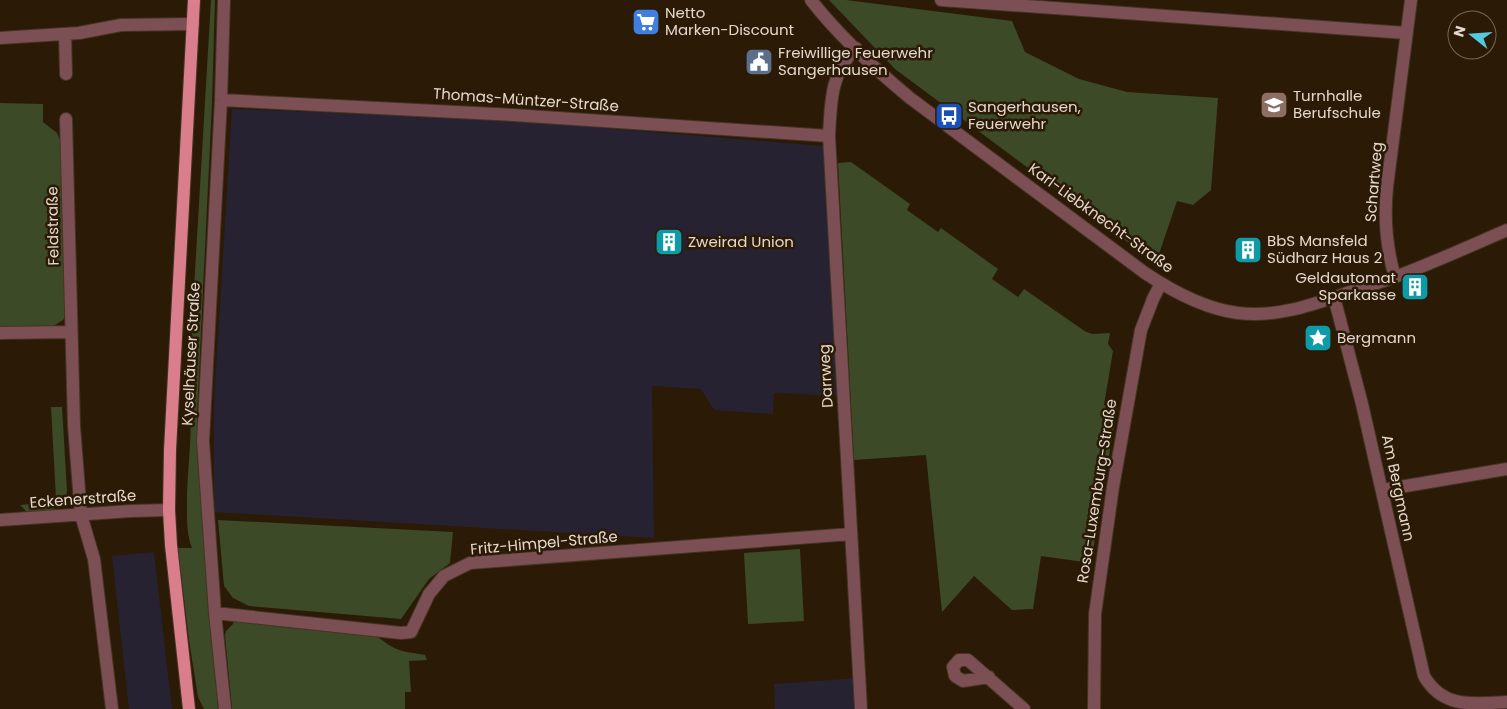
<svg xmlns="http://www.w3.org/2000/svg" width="1507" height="709" font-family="Poppins,sans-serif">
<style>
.industrial{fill:#262232}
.green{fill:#3c4a28}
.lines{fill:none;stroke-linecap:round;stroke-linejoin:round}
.minor-casing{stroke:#453522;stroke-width:14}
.major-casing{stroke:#453522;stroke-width:14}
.minor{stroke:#7c4f55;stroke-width:12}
.major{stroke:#db7e8b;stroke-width:12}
.labels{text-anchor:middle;stroke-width:5;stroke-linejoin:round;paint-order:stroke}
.poi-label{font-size:15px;fill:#e4d8cc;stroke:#2b1a06;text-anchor:start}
.street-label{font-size:15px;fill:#e4d8cc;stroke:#2b1a06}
</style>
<rect width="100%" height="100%" fill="#2b1a06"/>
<path class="industrial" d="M 232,109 L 494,119 L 823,146 L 838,396 L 774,393 L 773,414 L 714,410 L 701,389 L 652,386 L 654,538 L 214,512 L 214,402 Z
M 154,552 L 172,709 L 129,709 L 112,556 Z
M 858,678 L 861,709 L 775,709 L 774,684 Z"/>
<path class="green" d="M 211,0 L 215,0 L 212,103 L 197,415 L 197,453 L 218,709 L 204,709 L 198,697 L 189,640 L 178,548 L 192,548 C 187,535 187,523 187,510 C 186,470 195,429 188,390 Z
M 829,0 L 846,0 L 1012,21 L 1025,52 L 1079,79 L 1127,92 L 1218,98 L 1211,190 L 1193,205 L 1177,201 L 1156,263 L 895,69 Z
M 0,103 L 43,104 L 43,122 L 57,133 L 62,144 L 67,314 L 63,320 L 52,327 L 0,329 Z
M 851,162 L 910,204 L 907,210 L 938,232 L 941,228 L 998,269 L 992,279 L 1018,297 L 1024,289 L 1086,332 L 1093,334 L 1110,333 L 1108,344 L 1113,351 L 1104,405 L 1117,408 L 1091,563 L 1041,556 L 1033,609 L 1012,610 L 974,576 L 942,612 L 926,455 L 854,460 L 838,163 Z
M 51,407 L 62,407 L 67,491 L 66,498 L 56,499 Z
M 54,502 L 55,510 L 27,512 L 20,505 Z
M 218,520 L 453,532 L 450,563 L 429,579 L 401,619 L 249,606 L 233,598 L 224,586 Z
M 800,549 L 804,621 L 748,624 L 744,553 Z
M 234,620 L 372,635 C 379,637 383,641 389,645 C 399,652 414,653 425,655 L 427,660 L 409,661 L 411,692 L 405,692 L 405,709 L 232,709 L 225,635 L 226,631 L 233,624 Z"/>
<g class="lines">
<defs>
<path id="minor" d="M 224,0 L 221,100 L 203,441 L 215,613 L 225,709
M 811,0 C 839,36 875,69 910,98 L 1145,273 C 1172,291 1205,309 1238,313 C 1280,318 1317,303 1356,290 C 1369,285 1382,282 1395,277 C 1433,263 1470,246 1507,230
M 941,0 L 1406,33
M 65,34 L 66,74
M 0,38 L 79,33 L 121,25 L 193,24
M 856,48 C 830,74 831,102 829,136 L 861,709
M 221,100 L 513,115 L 829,136
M 66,119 L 74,426 L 81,515 L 94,559 L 112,709
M 1395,277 C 1386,247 1384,218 1387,187 L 1411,0
M 1334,297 L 1362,404 L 1424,676 C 1443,709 1474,704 1507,702
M 0,333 L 71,332
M 1382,490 L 1507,469
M 0,520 L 131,511 L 169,510
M 215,613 L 401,633 L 411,632 L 429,594 L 444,576 L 470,563 L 851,534
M 989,677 L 963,681 L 955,676 L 953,667 L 959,660 L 968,660 L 1024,709
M 1094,709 L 1095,614 L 1113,487 L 1141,330 L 1153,299 L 1161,283"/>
<path id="major" d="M 189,709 L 171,545 L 169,510 L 170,450 L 194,0"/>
</defs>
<use href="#minor" class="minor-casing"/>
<use href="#major" class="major-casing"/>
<use href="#minor" class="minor"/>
<use href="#major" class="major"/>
</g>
<defs>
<symbol id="supermarket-square" viewBox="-11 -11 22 22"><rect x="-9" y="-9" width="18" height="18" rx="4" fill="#3f7fe0" stroke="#2b1a06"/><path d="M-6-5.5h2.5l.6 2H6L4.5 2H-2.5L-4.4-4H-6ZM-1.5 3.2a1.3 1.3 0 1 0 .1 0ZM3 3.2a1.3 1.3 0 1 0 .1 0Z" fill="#fff"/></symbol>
<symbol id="civic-square" viewBox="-11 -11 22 22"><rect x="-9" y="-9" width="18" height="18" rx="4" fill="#5c6f8a" stroke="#2b1a06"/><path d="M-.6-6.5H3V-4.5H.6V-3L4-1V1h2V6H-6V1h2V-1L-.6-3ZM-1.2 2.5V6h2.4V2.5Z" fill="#fff"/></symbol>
<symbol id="school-square" viewBox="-11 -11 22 22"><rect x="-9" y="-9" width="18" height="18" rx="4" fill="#8d6e63" stroke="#2b1a06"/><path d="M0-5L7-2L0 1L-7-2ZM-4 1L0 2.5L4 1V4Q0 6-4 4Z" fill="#fff"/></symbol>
<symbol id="bus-square" viewBox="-11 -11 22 22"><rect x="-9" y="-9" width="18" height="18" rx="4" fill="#1a4fb4" stroke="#2b1a06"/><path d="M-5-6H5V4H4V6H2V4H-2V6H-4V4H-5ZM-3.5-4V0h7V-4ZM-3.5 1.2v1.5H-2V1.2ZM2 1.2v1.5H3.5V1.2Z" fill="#fff"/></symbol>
<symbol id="building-square" viewBox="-11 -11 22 22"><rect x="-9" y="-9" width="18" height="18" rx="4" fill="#0f9aa8" stroke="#2b1a06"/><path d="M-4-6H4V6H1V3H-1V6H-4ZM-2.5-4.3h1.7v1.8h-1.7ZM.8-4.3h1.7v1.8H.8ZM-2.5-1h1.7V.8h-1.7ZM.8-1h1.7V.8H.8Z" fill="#fff"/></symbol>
<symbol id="sight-square" viewBox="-11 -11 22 22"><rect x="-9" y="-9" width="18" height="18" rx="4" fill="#0f9aa8" stroke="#2b1a06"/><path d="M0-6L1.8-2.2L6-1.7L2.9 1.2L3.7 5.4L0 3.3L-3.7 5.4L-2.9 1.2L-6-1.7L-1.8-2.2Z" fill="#fff"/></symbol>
</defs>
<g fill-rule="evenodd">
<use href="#supermarket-square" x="630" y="6" width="32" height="32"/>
<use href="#civic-square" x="743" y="46" width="32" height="32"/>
<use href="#school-square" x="1258" y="89" width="32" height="32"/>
<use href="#bus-square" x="933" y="100" width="32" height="32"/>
<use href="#building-square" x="653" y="226" width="32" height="32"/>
<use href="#building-square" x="1232" y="234" width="32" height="32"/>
<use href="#building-square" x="1399" y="271" width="32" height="32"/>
<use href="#sight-square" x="1302" y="322" width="32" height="32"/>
</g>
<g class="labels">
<g class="poi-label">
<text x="665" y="18">Netto<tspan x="665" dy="17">Marken-Discount</tspan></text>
<text x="778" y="58">Freiwillige Feuerwehr<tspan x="778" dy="17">Sangerhausen</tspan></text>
<text x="1293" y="101">Turnhalle<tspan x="1293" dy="17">Berufschule</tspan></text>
<text x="968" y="112">Sangerhausen,<tspan x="968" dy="17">Feuerwehr</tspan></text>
<text x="1267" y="246">BbS Mansfeld<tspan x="1267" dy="17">Südharz Haus 2</tspan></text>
<text x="688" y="247">Zweirad Union</text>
<text x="1396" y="283" text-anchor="end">Geldautomat<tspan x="1396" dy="17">Sparkasse</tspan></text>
<text x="1337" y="343">Bergmann</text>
</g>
<g class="street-label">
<text transform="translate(526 100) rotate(4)" y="5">Thomas-Müntzer-Straße</text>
<text transform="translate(1374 182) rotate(-85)" y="5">Schartweg</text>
<text transform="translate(1101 218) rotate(36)" y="5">Karl-Liebknecht-Straße</text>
<text transform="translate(53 226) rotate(-91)" y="5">Feldstraße</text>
<text transform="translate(191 354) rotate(-87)" y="5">Kyselhäuser Straße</text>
<text transform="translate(826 376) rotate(-93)" y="5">Darrweg</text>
<text transform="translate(1398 488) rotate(78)" y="5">Am Bergmann</text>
<text transform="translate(1097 491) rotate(-81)" y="5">Rosa-Luxemburg-Straße</text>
<text transform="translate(83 499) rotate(-4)" y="5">Eckenerstraße</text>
<text transform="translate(544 543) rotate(-5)" y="5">Fritz-Himpel-Straße</text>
</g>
</g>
<g transform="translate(1472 35) rotate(287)"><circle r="24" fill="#2b1a06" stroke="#756655"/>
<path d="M0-4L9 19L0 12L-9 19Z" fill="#54cade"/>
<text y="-8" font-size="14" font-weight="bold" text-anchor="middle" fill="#e4d8cc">N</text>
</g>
</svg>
